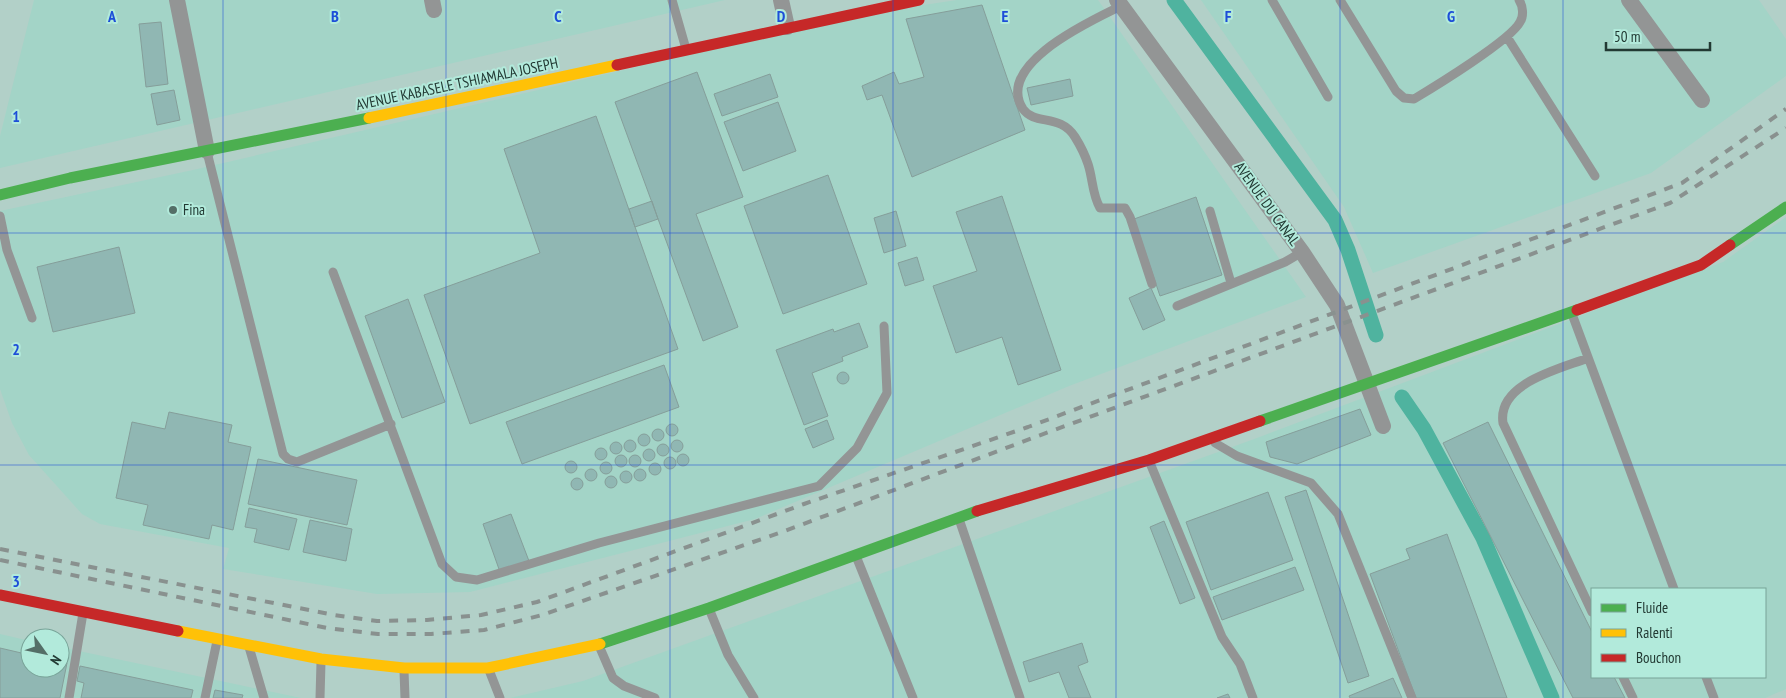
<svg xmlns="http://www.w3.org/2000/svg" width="1786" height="698" font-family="'PT Sans Narrow',sans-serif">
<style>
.built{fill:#a3d4c7;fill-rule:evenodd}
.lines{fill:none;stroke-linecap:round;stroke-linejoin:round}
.canal{stroke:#4fb39f;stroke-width:15}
.building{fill:#90b7b3;stroke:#859e9a}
.lane{stroke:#939595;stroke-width:9}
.street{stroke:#939595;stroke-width:16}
.fast{stroke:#4caf50;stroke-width:11}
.slow{stroke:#ffc107;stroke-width:11}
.jam{stroke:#c62828;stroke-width:11}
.rail{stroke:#89918f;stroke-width:4;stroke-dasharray:9 9;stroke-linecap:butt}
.grid{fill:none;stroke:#1d4ed8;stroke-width:1;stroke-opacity:0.55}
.poi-dot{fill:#546e67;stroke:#b2eadb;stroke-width:2}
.labels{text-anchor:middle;stroke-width:4;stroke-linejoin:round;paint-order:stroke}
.street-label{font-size:15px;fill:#223933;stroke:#b2eadb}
.poi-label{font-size:15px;fill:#223933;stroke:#b2eadb;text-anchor:start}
.grid-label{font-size:16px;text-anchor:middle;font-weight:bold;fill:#1d4ed8;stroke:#b2eadb;stroke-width:4;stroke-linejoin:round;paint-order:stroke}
</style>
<rect width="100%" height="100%" fill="#b2d0c8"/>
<path class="built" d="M 34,0 L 725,0 L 0,168 L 0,136 Z
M 957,0 L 1098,0 L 1306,297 L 1069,386 L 755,519 L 470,592 L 377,594 L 223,569 L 229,548 L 100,524 L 82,514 L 29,455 L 12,423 L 0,389 L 0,211 L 193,170 L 870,13 Z
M 1201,0 L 1759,0 L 1786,39 L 1786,76 L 1651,173 L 1373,273 L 1344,207 Z
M 1786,217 L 1786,689 L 1765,698 L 510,698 L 583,681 L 1257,438 L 1723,262 ZM 1592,589 L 1765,589 L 1765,677 L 1592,677 Z
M 0,634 L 30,641 L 30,668 L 60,668 L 60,647 L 301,698 L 0,698 Z"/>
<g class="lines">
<path class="canal" d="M 1174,0 L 1335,220 L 1348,250 L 1376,335
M 1402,397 L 1424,429 L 1483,538 L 1552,698"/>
</g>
<path class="building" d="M 982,5 L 1025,130 L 912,177 L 882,95 L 867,100 L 862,86 L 894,72 L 899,84 L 924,77 L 906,19 Z
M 161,22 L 168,84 L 146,87 L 139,24 Z
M 697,72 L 743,197 L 696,214 L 738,327 L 703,341 L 615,102 Z
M 770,74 L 778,97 L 722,116 L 714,94 Z
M 1070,79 L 1073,96 L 1031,105 L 1027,88 Z
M 174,90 L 180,120 L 157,125 L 151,94 Z
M 778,102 L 796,151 L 743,171 L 724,122 Z
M 596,116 L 678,349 L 470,424 L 424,295 L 540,253 L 504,149 Z
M 828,175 L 867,284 L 783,314 L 744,206 Z
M 1002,196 L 1061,370 L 1018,385 L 1002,337 L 956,353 L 933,286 L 977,271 L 956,212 Z
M 1196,197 L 1222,275 L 1160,296 L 1134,219 Z
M 652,201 L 658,219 L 635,227 L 629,209 Z
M 896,211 L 906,246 L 884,253 L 874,218 Z
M 119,247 L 135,313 L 53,332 L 37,267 Z
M 917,257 L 924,280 L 905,286 L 898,263 Z
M 1151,288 L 1165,320 L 1143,330 L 1129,298 Z
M 408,299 L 445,402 L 402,418 L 365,316 Z
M 859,323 L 868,347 L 842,357 L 843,361 L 812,373 L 828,416 L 804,425 L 776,350 L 833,329 L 834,332 Z
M 664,365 L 679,407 L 522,464 L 506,422 Z
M837 378a6 6 0 1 1 12 0a6 6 0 1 1-12 0Z
M 1360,409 L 1371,435 L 1297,464 L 1270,457 L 1266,442 Z
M 169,412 L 232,425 L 228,442 L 251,447 L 233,530 L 212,525 L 209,539 L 143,525 L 148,505 L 116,498 L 132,422 L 165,429 Z
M 827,420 L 834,439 L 813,448 L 805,429 Z
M 1488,422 L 1592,632 L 1592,677 L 1614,677 L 1625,698 L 1573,698 L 1443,443 Z
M666 430a6 6 0 1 1 12 0a6 6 0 1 1-12 0Z
M652 435a6 6 0 1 1 12 0a6 6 0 1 1-12 0Z
M638 440a6 6 0 1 1 12 0a6 6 0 1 1-12 0Z
M624 446a6 6 0 1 1 12 0a6 6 0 1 1-12 0Z
M671 446a6 6 0 1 1 12 0a6 6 0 1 1-12 0Z
M610 448a6 6 0 1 1 12 0a6 6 0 1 1-12 0Z
M657 450a6 6 0 1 1 12 0a6 6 0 1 1-12 0Z
M595 454a6 6 0 1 1 12 0a6 6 0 1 1-12 0Z
M643 455a6 6 0 1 1 12 0a6 6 0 1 1-12 0Z
M677 460a6 6 0 1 1 12 0a6 6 0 1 1-12 0Z
M615 461a6 6 0 1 1 12 0a6 6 0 1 1-12 0Z
M629 461a6 6 0 1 1 12 0a6 6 0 1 1-12 0Z
M664 463a6 6 0 1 1 12 0a6 6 0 1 1-12 0Z
M 258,459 L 357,480 L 347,525 L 248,504 Z
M565 467a6 6 0 1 1 12 0a6 6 0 1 1-12 0Z
M600 468a6 6 0 1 1 12 0a6 6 0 1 1-12 0Z
M649 469a6 6 0 1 1 12 0a6 6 0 1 1-12 0Z
M585 475a6 6 0 1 1 12 0a6 6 0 1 1-12 0Z
M634 475a6 6 0 1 1 12 0a6 6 0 1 1-12 0Z
M620 477a6 6 0 1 1 12 0a6 6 0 1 1-12 0Z
M605 482a6 6 0 1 1 12 0a6 6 0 1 1-12 0Z
M571 484a6 6 0 1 1 12 0a6 6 0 1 1-12 0Z
M 1306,490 L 1369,676 L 1348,683 L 1285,497 Z
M 1268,492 L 1293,560 L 1211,590 L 1186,522 Z
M 249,508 L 297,519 L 289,550 L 254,542 L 257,529 L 245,527 Z
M 511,514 L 529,561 L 500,572 L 483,524 Z
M 310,520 L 352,529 L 346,561 L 303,552 Z
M 1164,521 L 1195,598 L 1180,604 L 1150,527 Z
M 1447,534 L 1507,698 L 1416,698 L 1370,574 L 1410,559 L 1406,549 Z
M 1295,567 L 1304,590 L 1222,620 L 1213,597 Z
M 1082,643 L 1088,662 L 1078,666 L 1091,698 L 1069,698 L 1059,672 L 1029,682 L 1023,662 Z
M 0,648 L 30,655 L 30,668 L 60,668 L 60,661 L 67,663 L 60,698 L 0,698 Z
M 80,666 L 193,690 L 191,698 L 81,698 L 84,683 L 77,681 Z
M 1393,678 L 1402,698 L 1350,698 L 1349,696 Z
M 215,690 L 243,695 L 242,698 L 213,698 Z
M 1228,694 L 1230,698 L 1217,698 Z"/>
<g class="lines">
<path class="lane" d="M 672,0 L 686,49
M 1272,0 L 1328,97
M 1340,0 L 1396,91 L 1404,98 L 1414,99 C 1434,87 1511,40 1520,22 C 1524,16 1523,6 1519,0
M 1121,6 C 1093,20 994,64 1023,109 C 1035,126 1060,113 1075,137 C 1080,145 1085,155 1088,164 C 1093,179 1092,194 1100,208 L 1125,208 L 1130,217 L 1152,284
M 1507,37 L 1595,176
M 207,152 L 283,454 L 288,459 L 297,462 L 391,424
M 1210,211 L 1231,283
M 0,216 L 7,250 L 32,318
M 333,272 L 442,564 L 456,577 L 477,580 L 599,543 L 819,486 L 857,448 L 887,393 L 884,326
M 1177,306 L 1285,262 L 1302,252
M 1572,314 L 1674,589
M 1588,358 C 1560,369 1497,383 1503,423 L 1592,612
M 1215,443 L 1237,456 L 1311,483 L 1338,514 L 1412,698
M 1150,463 L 1222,637 L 1240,664 L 1253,698
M 959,519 L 1020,698
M 856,556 L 913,698
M 710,611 L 728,655 L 754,698
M 249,647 L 264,698
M 600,648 L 613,678 L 624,686 L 655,698
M 489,670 L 500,698
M 404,671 L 405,698
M 1623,677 L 1633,698
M 1706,677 L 1714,698
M 69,698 L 83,613
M 205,698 L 217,641
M 320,698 L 321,662"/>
<path class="street" d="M 177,0 L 207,151
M 432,0 L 434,10
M 781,0 L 787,27
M 1117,0 L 1302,252 L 1337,305 L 1383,426
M 1629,0 L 1702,100"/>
<path class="fast" d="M 0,195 L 70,178 L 369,118
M 1730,245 L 1786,207
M 1260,421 L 1577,310
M 600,644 L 709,608 L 977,511"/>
<path class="slow" d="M 369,118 L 617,65
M 178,631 L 321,659 L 404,668 L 488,668 L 600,644"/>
<path class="jam" d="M 617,65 L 919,0
M 1577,310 L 1701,265 L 1730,245
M 977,511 L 1149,460 L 1260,421
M 0,595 L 178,631"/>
<path class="rail" d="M 0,549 L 334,615 L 377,621 L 427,620 L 481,615 L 537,602 L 804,504 L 1028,427 L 1682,183 L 1786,109
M 0,560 L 327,628 L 378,634 L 431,634 L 484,630 L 542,615 L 782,532 L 1038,436 L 1670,203 L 1786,128"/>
</g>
<path class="grid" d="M 223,0 L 223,698M 446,0 L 446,698M 670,0 L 670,698M 893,0 L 893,698M 1116,0 L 1116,698M 1340,0 L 1340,698M 1563,0 L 1563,698M 0,233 L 1786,233M 0,465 L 1786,465"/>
<circle class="poi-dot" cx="173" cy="210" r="5"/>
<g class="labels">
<g class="street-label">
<text transform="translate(457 84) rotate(-12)" y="5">AVENUE KABASELE TSHIAMALA JOSEPH</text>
<text transform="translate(1267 204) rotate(54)" y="5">AVENUE DU CANAL</text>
</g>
<g class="poi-label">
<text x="183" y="215">Fina</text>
</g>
</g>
<g class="grid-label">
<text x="112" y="22">A</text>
<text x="335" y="22">B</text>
<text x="558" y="22">C</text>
<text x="781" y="22">D</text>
<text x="1005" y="22">E</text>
<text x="1228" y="22">F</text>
<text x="1451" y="22">G</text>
<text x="16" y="122">1</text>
<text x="16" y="355">2</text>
<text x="16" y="587">3</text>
</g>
<rect x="1591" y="588" width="175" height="90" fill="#b2eadb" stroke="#78a398"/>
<rect x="1601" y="604" width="25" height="8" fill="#4caf50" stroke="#78a398"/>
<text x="1636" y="613" font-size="15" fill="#223933">Fluide</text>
<rect x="1601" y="629" width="25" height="8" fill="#ffc107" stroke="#78a398"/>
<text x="1636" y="638" font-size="15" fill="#223933">Ralenti</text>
<rect x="1601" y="654" width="25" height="8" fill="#c62828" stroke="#78a398"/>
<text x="1636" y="663" font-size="15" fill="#223933">Bouchon</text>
<g transform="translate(45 653) rotate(123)"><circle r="24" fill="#b2eadb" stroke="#78a398"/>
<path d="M0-4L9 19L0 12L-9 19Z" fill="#546e67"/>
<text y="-8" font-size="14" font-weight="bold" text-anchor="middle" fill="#223933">N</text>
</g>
<path d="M1606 42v8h104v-8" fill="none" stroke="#223933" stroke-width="2.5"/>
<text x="1614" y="42" font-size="15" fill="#223933" stroke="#b2eadb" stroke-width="4" paint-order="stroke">50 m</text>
</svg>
